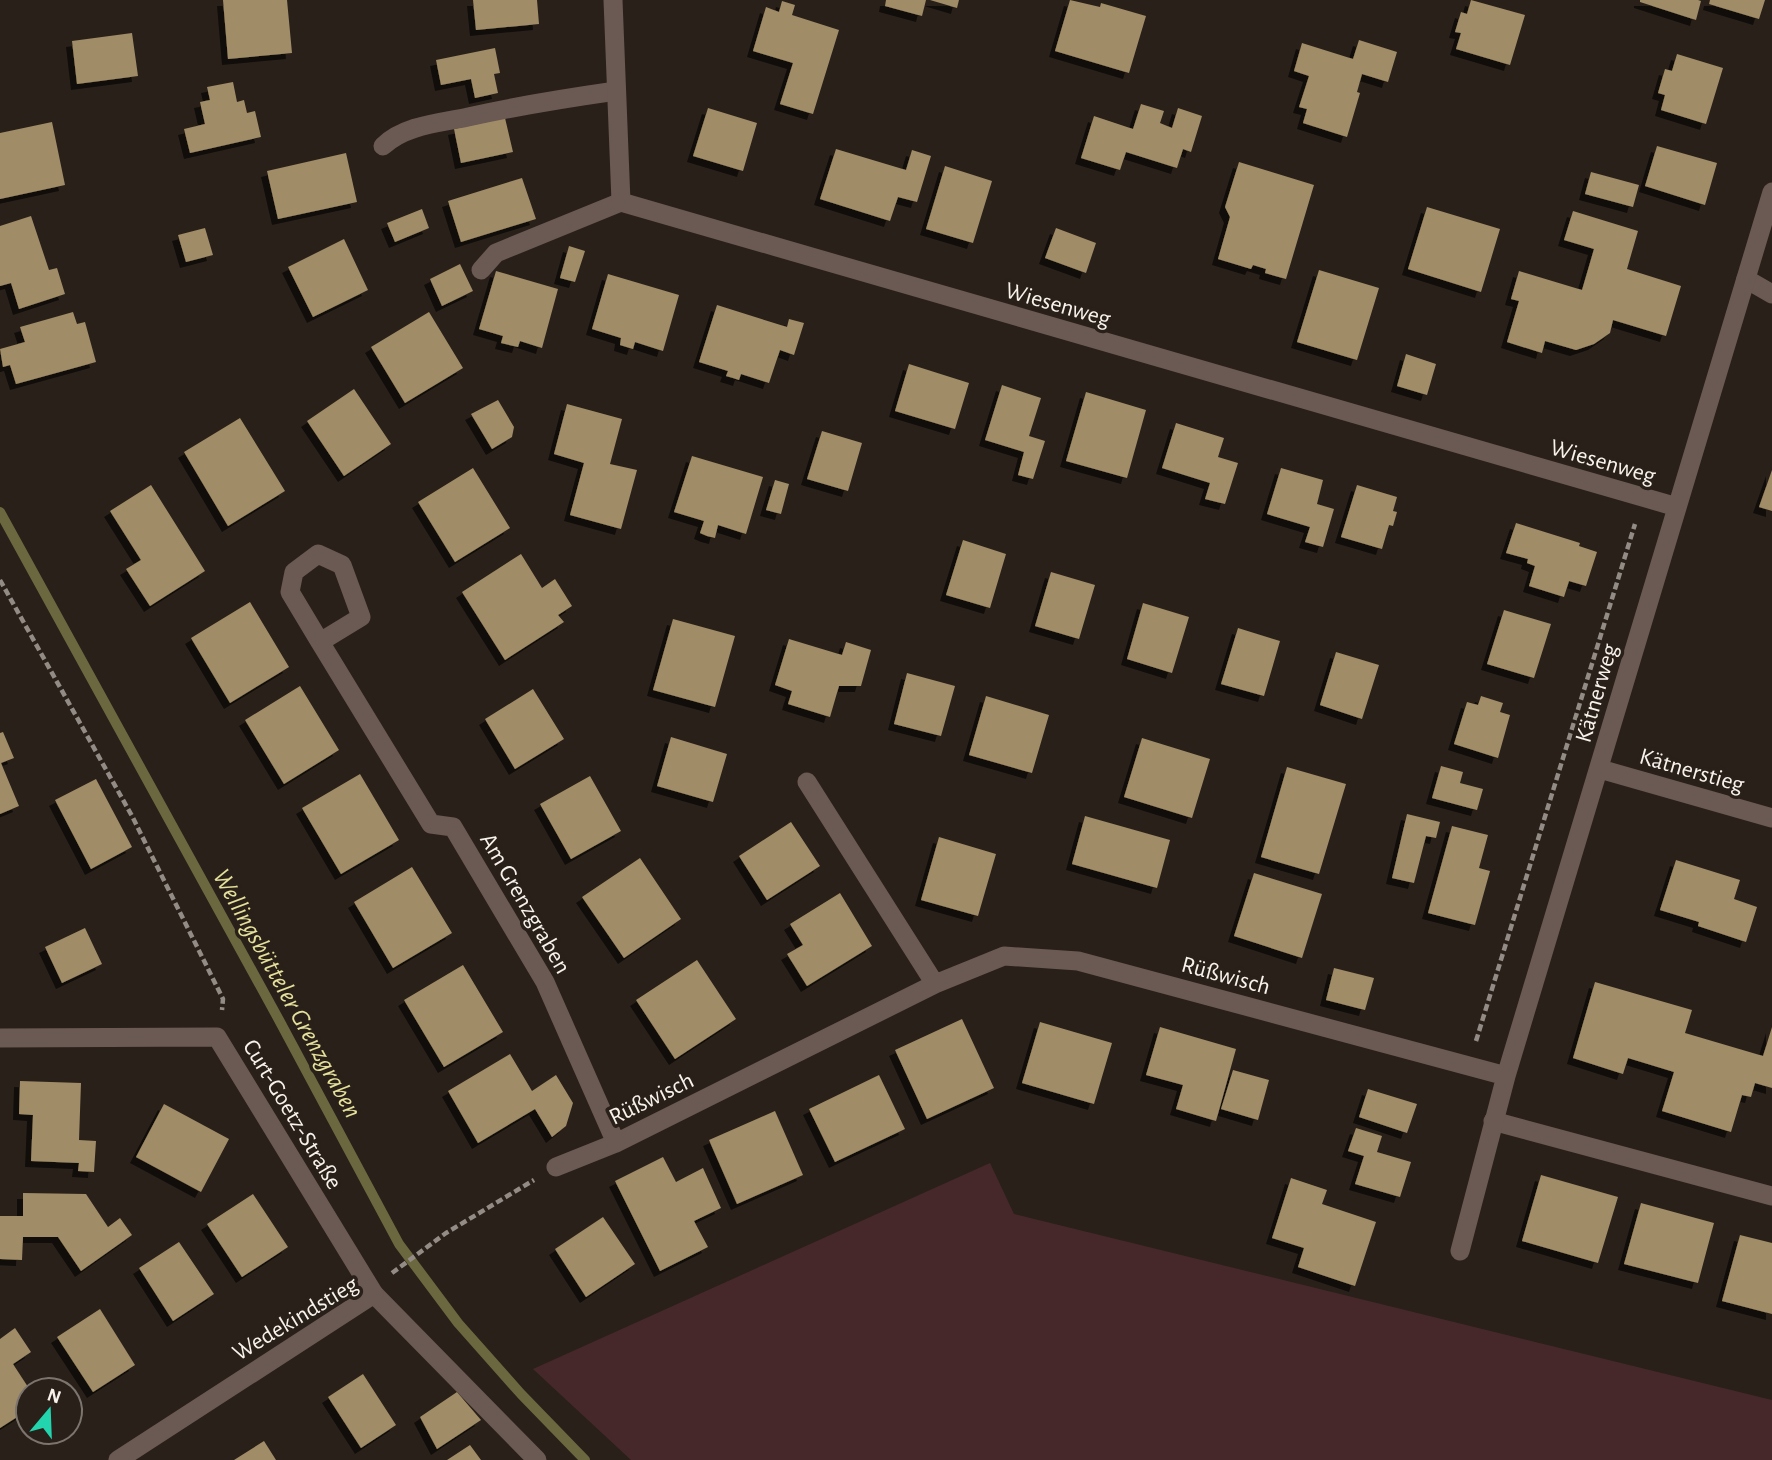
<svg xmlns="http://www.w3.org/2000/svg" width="1772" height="1460" font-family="'Alegreya Sans',sans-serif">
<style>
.grass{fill:#46282b}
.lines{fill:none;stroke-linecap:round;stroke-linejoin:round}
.stream{stroke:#6b6840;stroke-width:10}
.building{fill:#a08c66;filter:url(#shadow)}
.path{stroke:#938c86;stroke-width:4.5;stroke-dasharray:7 3.5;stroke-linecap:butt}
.service{stroke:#6b5953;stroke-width:19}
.minor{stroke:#6b5953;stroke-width:19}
.labels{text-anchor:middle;stroke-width:7;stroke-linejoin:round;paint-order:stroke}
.street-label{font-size:24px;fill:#f8f2ed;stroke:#292019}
.water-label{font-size:26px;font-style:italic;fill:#e5e09b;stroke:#292019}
</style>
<defs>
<filter id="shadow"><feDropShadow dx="-6" dy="6" stdDeviation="0" flood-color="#0009"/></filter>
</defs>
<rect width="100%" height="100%" fill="#292019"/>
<path class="grass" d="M 990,1163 L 1014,1214 L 1772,1400 L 1772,1460 L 631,1460 L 533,1369 Z"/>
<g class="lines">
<path class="stream" d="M 0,512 L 279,1020 L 399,1244 L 458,1323 L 521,1394 L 585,1460"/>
</g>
<path class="building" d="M 223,0 L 287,0 L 292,53 L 228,59 Z
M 473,0 L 537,0 L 539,24 L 476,30 Z
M 886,0 L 926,0 L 922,16 L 885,6 Z
M 930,0 L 959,0 L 957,8 Z
M 1070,0 L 1100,7 L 1101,3 L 1146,16 L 1129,73 L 1055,51 Z
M 1471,0 L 1525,15 L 1510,65 L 1456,49 L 1461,33 L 1455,32 L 1461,12 L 1467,14 Z
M 1640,0 L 1698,0 L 1701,1 L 1696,20 L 1640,2 Z
M 1710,0 L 1765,0 L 1759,19 L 1709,4 Z
M 782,1 L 795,5 L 792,15 L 839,30 L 813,114 L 780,104 L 793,63 L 753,51 L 766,7 L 779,12 Z
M 132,33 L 138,76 L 77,84 L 72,41 Z
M 1359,40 L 1397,52 L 1388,82 L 1362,74 L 1357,92 L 1360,93 L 1347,137 L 1303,123 L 1307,109 L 1299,107 L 1309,76 L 1294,71 L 1302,43 L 1353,59 Z
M 495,48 L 500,73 L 494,74 L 498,93 L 475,98 L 471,79 L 441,85 L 436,60 Z
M 1677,54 L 1723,68 L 1706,124 L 1661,110 L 1665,95 L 1658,93 L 1665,69 L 1672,71 Z
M 233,82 L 237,102 L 244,100 L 247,113 L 255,111 L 261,137 L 190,153 L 184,129 L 205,124 L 200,102 L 210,100 L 207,87 Z
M 1141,104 L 1164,111 L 1160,123 L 1172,128 L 1178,108 L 1202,116 L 1191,152 L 1183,149 L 1177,168 L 1126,152 L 1120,170 L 1081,158 L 1094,116 L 1133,129 Z
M 708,108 L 757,123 L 743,171 L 693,156 Z
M 505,118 L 513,152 L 461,163 L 454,129 Z
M 52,122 L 65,185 L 0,199 L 0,133 Z
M 1657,146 L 1717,163 L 1705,205 L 1645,186 Z
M 836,149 L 906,170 L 912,150 L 931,156 L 917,202 L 898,197 L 890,221 L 820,199 Z
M 346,153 L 357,202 L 278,219 L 267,171 Z
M 1239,162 L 1314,185 L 1286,279 L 1265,273 L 1266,269 L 1253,265 L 1251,269 L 1218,259 L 1230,217 L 1225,207 Z
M 945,166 L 992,181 L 973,243 L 926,229 Z
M 1591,172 L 1639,185 L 1633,207 L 1585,194 Z
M 522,178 L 536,219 L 461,242 L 448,201 Z
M 1427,207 L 1500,229 L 1481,292 L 1408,269 Z
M 422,209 L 429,228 L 395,242 L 387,223 Z
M 1573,211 L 1638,231 L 1627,269 L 1681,286 L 1666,336 L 1613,320 L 1610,333 L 1594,344 L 1576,350 L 1545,341 L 1542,353 L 1507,342 L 1519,301 L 1511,299 L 1519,271 L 1582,290 L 1594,249 L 1564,240 Z
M 31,216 L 49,270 L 57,268 L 65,294 L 19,309 L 11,283 L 0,286 L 0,226 Z
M 205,228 L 213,255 L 186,262 L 178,235 Z
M 1056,228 L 1096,243 L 1086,273 L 1045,258 Z
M 344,239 L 368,290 L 313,317 L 288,267 Z
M 569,246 L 585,251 L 575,282 L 560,278 Z
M 460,264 L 473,291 L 442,306 L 430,279 Z
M 1319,270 L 1379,288 L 1357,360 L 1297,342 Z
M 496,271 L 558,289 L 542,348 L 520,341 L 518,347 L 501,343 L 503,336 L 479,329 Z
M 608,274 L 679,295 L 663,351 L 635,342 L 633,349 L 620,345 L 621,338 L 592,329 Z
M 717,305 L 787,327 L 789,319 L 804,323 L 794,355 L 780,350 L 769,383 L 741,374 L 739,380 L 733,378 L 726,376 L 728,371 L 699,362 Z
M 73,312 L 77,324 L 85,322 L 96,362 L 16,384 L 10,365 L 3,367 L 0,349 L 25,342 L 20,327 Z
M 429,312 L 463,368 L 405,403 L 371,347 Z
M 1406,354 L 1436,364 L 1427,395 L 1397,386 Z
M 909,364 L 969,383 L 955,429 L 895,411 Z
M 1002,385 L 1041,398 L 1029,436 L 1045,441 L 1033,479 L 1018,475 L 1024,452 L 985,440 Z
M 354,389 L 391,444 L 344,476 L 307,421 Z
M 1086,392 L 1146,410 L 1127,478 L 1066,461 Z
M 498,400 L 514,427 L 512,437 L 492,449 L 471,414 Z
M 567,404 L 622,419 L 610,464 L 637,470 L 621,529 L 570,515 L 584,463 L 554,454 Z
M 240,418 L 285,491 L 228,526 L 184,452 Z
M 1176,423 L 1224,438 L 1218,457 L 1238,463 L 1225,504 L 1205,499 L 1210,483 L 1162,468 Z
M 822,431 L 862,443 L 848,491 L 807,479 Z
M 692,456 L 763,477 L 746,534 L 718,525 L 715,538 L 707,536 L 700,533 L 704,521 L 674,512 Z
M 473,468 L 510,528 L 455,562 L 418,502 Z
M 1281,468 L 1323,480 L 1317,504 L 1334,509 L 1323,547 L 1305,542 L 1310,527 L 1267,514 Z
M 1772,470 L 1772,511 L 1759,507 Z
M 775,480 L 789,484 L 781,514 L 766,510 Z
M 151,485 L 205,571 L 150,606 L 126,569 L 141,560 L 110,511 Z
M 1357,485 L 1397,497 L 1393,511 L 1397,512 L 1393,526 L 1389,525 L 1382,549 L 1341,537 Z
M 1516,523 L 1580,543 L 1579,546 L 1597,552 L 1586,586 L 1569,581 L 1564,597 L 1529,586 L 1535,566 L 1527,563 L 1528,559 L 1506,553 Z
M 963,540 L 1006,554 L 990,608 L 946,595 Z
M 521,554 L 542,588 L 555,579 L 572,606 L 558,615 L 564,622 L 505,660 L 462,592 Z
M 1051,572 L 1095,585 L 1079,639 L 1035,626 Z
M 250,602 L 289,667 L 230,703 L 191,638 Z
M 1143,603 L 1189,617 L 1172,673 L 1127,659 Z
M 1504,610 L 1551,624 L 1534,678 L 1487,664 Z
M 673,619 L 735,636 L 715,707 L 653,690 Z
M 1238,628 L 1280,641 L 1264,696 L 1221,684 Z
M 789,639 L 842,655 L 846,642 L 871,650 L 861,686 L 839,686 L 830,717 L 788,704 L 792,691 L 775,685 Z
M 1336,652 L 1379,665 L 1362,719 L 1320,705 Z
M 907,673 L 955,686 L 941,736 L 894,724 Z
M 300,686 L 339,750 L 284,784 L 245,720 Z
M 533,689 L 564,739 L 515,769 L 485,719 Z
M 986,696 L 1049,715 L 1032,773 L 969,755 Z
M 1481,696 L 1503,703 L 1500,712 L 1510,715 L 1498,758 L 1454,744 L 1467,702 L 1478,705 Z
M 3,732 L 14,758 L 1,763 L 19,806 L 0,814 L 0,733 Z
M 671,737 L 727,754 L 713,802 L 657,786 Z
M 1142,738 L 1210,759 L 1192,818 L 1124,797 Z
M 1441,766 L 1463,772 L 1460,783 L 1483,789 L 1477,810 L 1432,798 Z
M 1287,767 L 1346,784 L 1319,874 L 1261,857 Z
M 360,774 L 399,840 L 341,874 L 302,808 Z
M 590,776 L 621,831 L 571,859 L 540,804 Z
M 96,779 L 132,847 L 91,869 L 55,800 Z
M 1407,814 L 1440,822 L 1436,838 L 1426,836 L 1414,883 L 1392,878 Z
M 1085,816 L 1170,840 L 1157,888 L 1072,864 Z
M 791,822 L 820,866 L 767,900 L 739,856 Z
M 1452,826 L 1488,835 L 1479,868 L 1490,871 L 1475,925 L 1428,913 Z
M 939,837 L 996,854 L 978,916 L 921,900 Z
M 640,858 L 681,919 L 624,958 L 582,897 Z
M 1676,860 L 1740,880 L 1734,899 L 1757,907 L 1746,942 L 1698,926 L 1699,922 L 1660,910 Z
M 412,867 L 452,933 L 393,968 L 354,902 Z
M 1254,873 L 1322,894 L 1302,958 L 1234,936 Z
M 840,893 L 872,946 L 807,986 L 787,954 L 803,945 L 790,924 Z
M 85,928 L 102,964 L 62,983 L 45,947 Z
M 697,960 L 736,1019 L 675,1059 L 636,1000 Z
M 463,965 L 503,1032 L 444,1067 L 404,1000 Z
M 1334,968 L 1374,978 L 1365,1010 L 1326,1000 Z
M 1595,982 L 1692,1010 L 1685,1033 L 1763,1056 L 1772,1027 L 1772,1088 L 1755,1083 L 1751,1097 L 1742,1095 L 1731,1132 L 1662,1111 L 1674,1072 L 1628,1058 L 1623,1074 L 1573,1058 Z
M 962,1019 L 994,1088 L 927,1119 L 895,1050 Z
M 1040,1022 L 1112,1043 L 1094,1104 L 1022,1083 Z
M 1160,1027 L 1236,1049 L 1216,1121 L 1176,1109 L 1183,1085 L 1146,1075 Z
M 510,1054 L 532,1091 L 556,1075 L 573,1103 L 566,1126 L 552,1137 L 535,1109 L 478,1143 L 448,1091 Z
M 1233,1070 L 1269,1080 L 1258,1120 L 1221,1109 Z
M 879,1075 L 905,1129 L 835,1162 L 809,1109 Z
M 20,1081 L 81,1083 L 79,1140 L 96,1141 L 94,1172 L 78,1171 L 79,1163 L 31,1161 L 33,1115 L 19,1114 Z
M 1368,1089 L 1417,1104 L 1407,1133 L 1359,1117 Z
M 164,1104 L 229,1139 L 201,1192 L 136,1157 Z
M 775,1111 L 803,1175 L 737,1204 L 709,1140 Z
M 1356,1128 L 1382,1136 L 1377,1152 L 1411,1162 L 1400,1197 L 1355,1184 L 1364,1156 L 1348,1151 Z
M 663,1157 L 676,1182 L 703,1168 L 721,1208 L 694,1221 L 708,1247 L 660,1271 L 615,1181 Z
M 1541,1175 L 1618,1197 L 1598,1263 L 1522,1241 Z
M 1291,1178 L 1327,1190 L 1322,1204 L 1376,1222 L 1355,1286 L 1298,1267 L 1304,1248 L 1272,1238 Z
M 23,1193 L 86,1194 L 108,1227 L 120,1218 L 132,1235 L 81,1271 L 58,1237 L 23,1237 L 22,1260 L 0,1259 L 0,1216 L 23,1216 Z
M 253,1194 L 288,1247 L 242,1277 L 207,1224 Z
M 1641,1203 L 1714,1223 L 1698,1283 L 1624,1264 Z
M 603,1217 L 635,1264 L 586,1297 L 555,1249 Z
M 1740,1235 L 1772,1243 L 1772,1314 L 1722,1301 Z
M 179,1242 L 214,1294 L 173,1321 L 139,1268 Z
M 100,1309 L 135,1365 L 93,1392 L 57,1337 Z
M 15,1328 L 31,1352 L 13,1364 L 30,1390 L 28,1390 L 28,1410 L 0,1428 L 0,1339 Z
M 363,1374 L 396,1425 L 361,1448 L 328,1397 Z
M 457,1392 L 481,1420 L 437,1449 L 420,1417 Z
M 264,1441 L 276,1460 L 234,1460 Z
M 470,1445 L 481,1460 L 447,1460 Z"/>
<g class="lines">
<path class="path" d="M 0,580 L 132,816 L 223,999 L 222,1010
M 1476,1041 L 1635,524
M 392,1273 L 446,1233 L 534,1180"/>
<path class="service" d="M 383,146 C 405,125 440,123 468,117 C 517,106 567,98 616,91
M 481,270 L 496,253 L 621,202
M 1746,279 L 1772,294
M 1493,1121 L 1772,1196
M 374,1294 L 537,1460"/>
<path class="minor" d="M 613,0 L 621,202 L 1677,507
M 320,642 L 290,592 L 294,572 L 318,554 L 342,565 L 361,617 L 320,642 L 431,824 L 453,827 L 545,982 L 616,1143
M 1600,769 L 1772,818
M 807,782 L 935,984
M 0,1038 L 217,1037 L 374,1294 L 118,1460
M 556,1167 L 616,1143 L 935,984 L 1004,956 L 1078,961 L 1506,1076
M 1460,1251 L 1506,1076 L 1772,192"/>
</g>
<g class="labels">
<g class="street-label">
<text transform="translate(1058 304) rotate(16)" y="8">Wiesenweg</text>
<text transform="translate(1603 461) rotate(16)" y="8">Wiesenweg</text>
<text transform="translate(1596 693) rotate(-74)" y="8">Kätnerweg</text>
<text transform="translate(1692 770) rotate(16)" y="8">Kätnerstieg</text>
<text transform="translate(526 903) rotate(60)" y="8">Am Grenzgraben</text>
<text transform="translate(1226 975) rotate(15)" y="8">Rüßwisch</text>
<text transform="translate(651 1098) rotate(-26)" y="8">Rüßwisch</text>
<text transform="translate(293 1114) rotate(59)" y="8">Curt-Goetz-Straße</text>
<text transform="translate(295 1318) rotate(-31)" y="8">Wedekindstieg</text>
</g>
<g class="water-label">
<text transform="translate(288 993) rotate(61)" y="9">Wellingsbütteler Grenzgraben</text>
</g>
</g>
<g transform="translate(49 1411) rotate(19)"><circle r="33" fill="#292019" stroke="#7c746e" stroke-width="2"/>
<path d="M0-5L12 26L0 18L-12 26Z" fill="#22d5af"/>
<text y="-10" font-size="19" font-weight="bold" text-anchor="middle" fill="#f8f2ed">N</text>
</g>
</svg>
